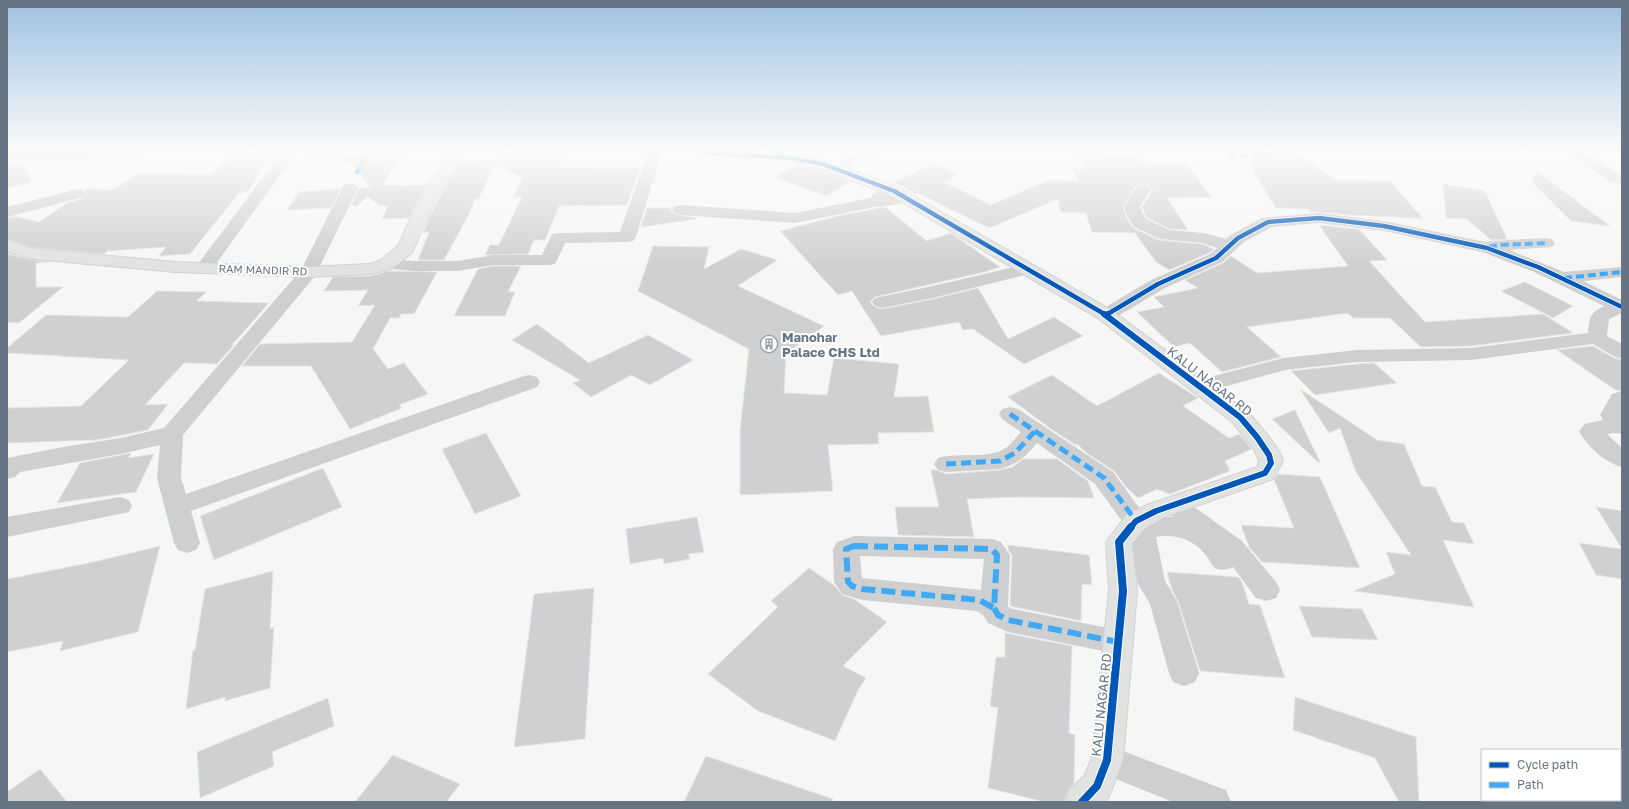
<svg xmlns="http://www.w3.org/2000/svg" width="1629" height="809" font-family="'Golos Text',sans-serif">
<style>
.building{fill:#cfd0d1;stroke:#e5e5e4}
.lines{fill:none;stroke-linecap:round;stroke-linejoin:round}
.secondary-casing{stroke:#d2d2d3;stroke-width:2}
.street{fill:#cecfd0;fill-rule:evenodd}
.secondary{fill:#e1e2e2;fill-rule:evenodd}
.quiet-far2{stroke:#3fa9f5;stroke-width:4;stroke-dasharray:8 4;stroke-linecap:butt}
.quiet-far1{stroke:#3fa9f5;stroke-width:5;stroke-dasharray:10 5;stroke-linecap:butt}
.quiet{stroke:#3fa9f5;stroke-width:6;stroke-dasharray:14 6;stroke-linecap:butt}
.cycleway-far2-casing{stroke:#fff;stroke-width:6}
.cycleway-far1-casing{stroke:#fff;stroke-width:8}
.cycleway-casing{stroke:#fff;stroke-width:10}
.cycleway-far2{stroke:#0057b8;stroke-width:4.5}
.cycleway-far1{stroke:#0057b8;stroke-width:6}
.cycleway{stroke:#0057b8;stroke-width:8}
.labels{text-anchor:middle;stroke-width:4;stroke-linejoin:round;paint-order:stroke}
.far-street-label{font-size:11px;fill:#677483;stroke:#fff}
.poi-label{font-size:13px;font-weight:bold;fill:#677483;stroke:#fff;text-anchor:start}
.street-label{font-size:13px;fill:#677483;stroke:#fff}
</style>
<rect width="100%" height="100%" fill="#f6f6f5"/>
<path class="building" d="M 271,152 L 248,192 L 239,193 L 190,254 L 159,256 L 166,247 L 107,251 L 104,254 L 35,248 L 7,240 L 7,218 L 15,216 L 39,222 L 67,203 L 84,198 L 87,195 L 85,190 L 87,189 L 111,190 L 140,173 L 212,175 L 233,153 Z
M 531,152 L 567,152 L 558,167 L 640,169 L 627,205 L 559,206 L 545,240 L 534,240 L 528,254 L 485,255 L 490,245 L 499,245 L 522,197 L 514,197 L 523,178 L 496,164 L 478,199 L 475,199 L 470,212 L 444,260 L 418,260 L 429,232 L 423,233 L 429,217 L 458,161 L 527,158 Z
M 1279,152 L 1295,152 L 1335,180 L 1390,181 L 1422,218 L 1347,215 L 1319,212 L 1310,212 L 1308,209 L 1276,208 L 1247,161 L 1256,161 L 1249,155 Z
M 1104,153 L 1107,157 L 1139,157 L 1145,165 L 1186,164 L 1212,197 L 1167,198 L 1188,230 L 1169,229 L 1147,218 L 1142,207 L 1152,190 L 1149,185 L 1143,183 L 1136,185 L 1123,207 L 1126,217 L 1133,228 L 1159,240 L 1202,244 L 1214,249 L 1209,253 L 1169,270 L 1156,262 L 1135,233 L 1092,232 L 1086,213 L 1061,212 L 1058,199 L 989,228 L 918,193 L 916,194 L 894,182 L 934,164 L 958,175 L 944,182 L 991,205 L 1048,180 L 1079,181 L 1072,168 L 1085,168 L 1076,154 Z
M 398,158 L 383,186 L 426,185 L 409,218 L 382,219 L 388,206 L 380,206 L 367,196 L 358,206 L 351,206 L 359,188 L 370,187 L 352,164 Z
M 15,162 L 24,162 L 31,182 L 7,188 L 7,163 Z
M 797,165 L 817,169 L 850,181 L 828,195 L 824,195 L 774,177 Z
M 1538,172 L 1610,226 L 1571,221 L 1531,181 Z
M 1443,184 L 1485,191 L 1507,239 L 1491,240 L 1467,219 L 1446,218 Z
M 340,189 L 331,208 L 287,210 L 299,192 Z
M 885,207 L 927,241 L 951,233 L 1000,267 L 984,272 L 875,297 L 870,302 L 875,307 L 882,309 L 933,299 L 978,288 L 1008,339 L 1054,317 L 1083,336 L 1024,364 L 973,329 L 963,330 L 959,322 L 881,336 L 852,291 L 838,295 L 780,231 L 842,215 Z
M 647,208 L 671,208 L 671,211 L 674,214 L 696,218 L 696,219 L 641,227 Z
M 1319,225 L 1359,229 L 1387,260 L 1369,261 L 1425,322 L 1543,314 L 1573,333 L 1471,346 L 1421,347 L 1390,318 L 1353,318 L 1348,313 L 1247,327 L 1281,357 L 1222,372 L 1190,343 L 1174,347 L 1137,312 L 1164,307 L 1154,297 L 1198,288 L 1185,280 L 1223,263 L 1231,256 L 1257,273 L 1348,266 Z
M 653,246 L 709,247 L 704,269 L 741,249 L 777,260 L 738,286 L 824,326 L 785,354 L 786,354 L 784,393 L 827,395 L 834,358 L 899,364 L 894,397 L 928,396 L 934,432 L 878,433 L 879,444 L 828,445 L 833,491 L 740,495 L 740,430 L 749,349 L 638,291 Z
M 7,254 L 33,260 L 49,262 L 36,263 L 36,287 L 63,287 L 19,323 L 7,322 Z
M 493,266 L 521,266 L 508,292 L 515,292 L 505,316 L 454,316 L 478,269 Z
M 387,271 L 437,272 L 414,314 L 401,314 L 399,318 L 390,318 L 373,349 L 388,369 L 404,363 L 428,394 L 399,405 L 402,408 L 350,429 L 311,366 L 242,366 L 260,344 L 352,342 L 375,305 L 358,306 L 368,290 L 324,291 L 333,277 L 371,276 Z
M 1525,282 L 1573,306 L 1553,318 L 1501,291 Z
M 157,291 L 206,292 L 197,301 L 269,303 L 232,345 L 234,345 L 217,364 L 184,363 L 145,405 L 168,404 L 148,430 L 92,441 L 93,440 L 7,443 L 7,408 L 81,406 L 129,360 L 7,353 L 7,348 L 46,315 L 128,317 Z
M 537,324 L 589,363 L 648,335 L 693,360 L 650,385 L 631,375 L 591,397 L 573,383 L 580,380 L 512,340 Z
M 1593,346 L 1614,358 L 1622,360 L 1622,390 L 1617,391 L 1557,350 Z
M 1374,363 L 1397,383 L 1315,395 L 1291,371 L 1357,364 Z
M 1159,373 L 1198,398 L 1183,406 L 1229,438 L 1239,434 L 1252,449 L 1225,461 L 1230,471 L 1170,494 L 1157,489 L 1138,498 L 1126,487 L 1114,471 L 1088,454 L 1076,443 L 1077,446 L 1051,429 L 1008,397 L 1052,375 L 1097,406 Z
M 1300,389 L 1377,440 L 1404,444 L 1422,486 L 1435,487 L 1452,522 L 1464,523 L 1474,544 L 1443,540 L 1474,607 L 1354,591 L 1395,574 L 1386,552 L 1411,555 L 1356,472 L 1340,428 L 1329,433 Z
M 1295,410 L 1320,462 L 1319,463 L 1272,419 Z
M 486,433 L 521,496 L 475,514 L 442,449 Z
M 131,453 L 128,458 L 154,454 L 136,492 L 57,503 L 80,463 Z
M 1023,459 L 1057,459 L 1088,481 L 1094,498 L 1020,497 L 967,499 L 974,537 L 898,535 L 895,507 L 939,507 L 931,470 L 936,470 L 946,474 L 1000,470 L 1013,467 Z
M 323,468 L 342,507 L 214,560 L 200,516 Z
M 1278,474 L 1320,477 L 1360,568 L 1262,562 L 1249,547 L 1241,525 L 1294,528 L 1274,479 Z
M 1596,507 L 1622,511 L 1622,549 Z
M 697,517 L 704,552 L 688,554 L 690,559 L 664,564 L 663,558 L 630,564 L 626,529 Z
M 1579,543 L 1622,549 L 1622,579 L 1596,575 Z
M 1008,545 L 1089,555 L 1092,585 L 1082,584 L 1081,621 L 1010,606 L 1012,555 L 1008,549 Z
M 160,546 L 138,632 L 60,651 L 63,641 L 7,652 L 7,579 L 89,563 Z
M 809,568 L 835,586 L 842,595 L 854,599 L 887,622 L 843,666 L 866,678 L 858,690 L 835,741 L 758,711 L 708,674 L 778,607 L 771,601 Z
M 273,571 L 270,629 L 274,627 L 270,688 L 225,701 L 225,697 L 186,709 L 193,650 L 195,650 L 205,589 Z
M 1167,572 L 1238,577 L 1242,582 L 1249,604 L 1260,605 L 1285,678 L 1200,671 L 1178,601 L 1172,590 Z
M 594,588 L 585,739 L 514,747 L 534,594 Z
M 1299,606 L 1362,609 L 1378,640 L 1312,637 Z
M 1005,633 L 1072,646 L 1069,733 L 1075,735 L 1074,784 L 1069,789 L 1064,802 L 1045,802 L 988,788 L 998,708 L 990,706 L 996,657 L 1005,657 Z
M 1295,697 L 1416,737 L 1419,802 L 1399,802 L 1375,758 L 1293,730 Z
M 328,698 L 334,726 L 272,752 L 274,766 L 200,798 L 197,752 Z
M 393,755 L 460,784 L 446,802 L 355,802 Z
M 706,756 L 833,799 L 832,802 L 684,802 Z
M 40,769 L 67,802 L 7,802 L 7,792 Z"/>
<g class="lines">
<defs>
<path id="secondary" d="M 447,152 L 461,152 L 431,208 L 412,253 L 393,268 L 371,274 L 309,277 L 176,272 L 33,259 L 7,252 L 7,241 L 35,249 L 176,262 L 309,267 L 370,264 L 381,260 L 398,246 L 415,208 Z
M 693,152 L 792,154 L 828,161 L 900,188 L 1113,311 L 1248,412 L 1270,438 L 1281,455 L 1283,461 L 1273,479 L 1165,517 L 1145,528 L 1132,544 L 1137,591 L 1123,760 L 1109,797 L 1104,802 L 1065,802 L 1070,790 L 1085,775 L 1091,760 L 1109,591 L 1106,542 L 1127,514 L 1147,505 L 1257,467 L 1259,461 L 1254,449 L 1232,422 L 1099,319 L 888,194 L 819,168 L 792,162 L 700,156 L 695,155 Z"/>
</defs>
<use href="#secondary" class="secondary-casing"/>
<path class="street" d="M 7,152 L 148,152 L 146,155 L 141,156 L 79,161 L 7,160 Z
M 282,152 L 297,152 L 210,272 L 204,273 L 198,272 L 195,268 Z
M 299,152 L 334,152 L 349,155 L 369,152 L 412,152 L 410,155 L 405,156 L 349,163 L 306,156 L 301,155 Z
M 648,152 L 662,152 L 636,237 L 633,241 L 627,242 L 565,243 L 555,264 L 549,265 L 493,265 L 457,271 L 414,271 L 381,268 L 378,264 L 381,260 L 387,259 L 414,261 L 457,261 L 493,255 L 542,255 L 552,234 L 558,233 L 620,232 Z
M 856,152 L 880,152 L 878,155 L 864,159 L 844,172 L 839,174 L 834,172 L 831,169 L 834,166 Z
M 1567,152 L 1584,152 L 1618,174 L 1622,174 L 1622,184 L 1609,181 L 1569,155 Z
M 350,183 L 356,185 L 358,188 L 315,276 L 183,435 L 181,478 L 186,494 L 521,377 L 529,375 L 537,377 L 540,382 L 537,387 L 191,511 L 200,543 L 196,550 L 187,553 L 178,550 L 174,543 L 157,478 L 160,445 L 121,454 L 20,472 L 15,477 L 7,479 L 7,458 L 63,447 L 121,438 L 164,428 L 301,270 L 342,188 L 344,185 Z
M 1143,184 L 1149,186 L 1151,189 L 1140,207 L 1146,219 L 1169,230 L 1204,233 L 1226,239 L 1232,234 L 1262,218 L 1319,213 L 1384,221 L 1486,242 L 1492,241 L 1546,238 L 1552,239 L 1555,243 L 1552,247 L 1509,250 L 1564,272 L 1622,267 L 1622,277 L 1583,281 L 1622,300 L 1622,313 L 1609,319 L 1607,336 L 1622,344 L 1622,359 L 1615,357 L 1593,344 L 1471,360 L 1357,362 L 1285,370 L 1202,393 L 1194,391 L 1191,386 L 1194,381 L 1284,358 L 1357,350 L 1471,348 L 1588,333 C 1590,317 1589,314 1604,306 L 1532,271 L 1482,252 L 1384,231 L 1319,223 L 1272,227 L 1244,242 L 1222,262 L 1165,288 L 1113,319 L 1106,321 L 1099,319 L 1096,315 L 1099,311 L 1151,280 L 1210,254 L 1217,248 L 1202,243 L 1160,239 L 1134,227 L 1127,216 L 1124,207 L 1137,186 Z
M 78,189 L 84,191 L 86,194 L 84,197 L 7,217 L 7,207 Z
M 887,189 L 893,191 L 895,193 L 903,191 L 909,193 L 911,196 C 905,205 885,206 875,207 L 795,223 L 680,215 L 674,213 L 672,210 L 674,207 L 680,205 L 795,213 L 870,198 L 873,194 Z
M 1027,264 L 1033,265 L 1036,269 L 1033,273 L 933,298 L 882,308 L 875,306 L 872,302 L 875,298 L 933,286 Z
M 1622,391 L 1622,434 L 1616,433 L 1607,434 L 1622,448 L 1622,467 C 1604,462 1588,447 1579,431 L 1585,424 L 1603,420 L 1600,415 L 1612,394 Z
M 1010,407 L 1018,409 L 1113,472 L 1148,520 L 1158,517 L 1173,517 L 1165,511 L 1162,505 L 1165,499 L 1174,496 L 1183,499 L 1242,541 L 1276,582 L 1280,590 L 1276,598 L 1266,601 L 1256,598 L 1233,567 C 1227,570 1221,571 1215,568 C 1212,566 1210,561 1208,558 C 1196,540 1176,533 1156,537 L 1165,581 L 1177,601 L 1199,673 L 1195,682 L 1184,686 L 1173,682 L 1169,673 L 1150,604 L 1138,584 L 1129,538 L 1134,530 L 1127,528 L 1095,484 L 1037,443 C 1025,457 1018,464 1000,469 L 946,472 L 938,470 L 934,464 L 938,458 C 958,452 988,460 1006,448 C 1011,444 1016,437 1021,432 L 1002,419 L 999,414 L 1002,409 Z
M 120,497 L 129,500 L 132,506 L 129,512 L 7,537 L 7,517 Z
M 854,536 L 992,539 L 1001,542 L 1010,555 L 1008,607 L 1013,609 L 1118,630 L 1128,633 L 1132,642 L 1128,651 L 1118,654 L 1008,632 L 988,623 L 984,616 L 977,611 L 862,600 L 842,594 L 834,582 L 833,549 L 837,542 ZM 860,556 L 984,559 L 981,590 L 862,578 Z
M 1107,745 L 1226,790 L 1231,802 L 1173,802 L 1096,771 L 1091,760 L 1096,749 Z"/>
<use href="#secondary" class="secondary"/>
<path class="quiet-far2" d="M 1228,157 L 1267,152
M 356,174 L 364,159
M 1489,247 L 1498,245 L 1546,243
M 1564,278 L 1622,272"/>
<path class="quiet-far1" d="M 1010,414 L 1104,478 L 1136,521
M 946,464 L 1000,461 L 1015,453 L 1035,431"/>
<path class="quiet" d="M 854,546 L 992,549 L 997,555 L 994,608 L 979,600 L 862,589 L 852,586 L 848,582 L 846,549 Z
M 994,608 L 998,615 L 1008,620 L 1118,642"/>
<defs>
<path id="cycleway-far2" d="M 700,152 L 792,158 L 823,164 L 894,191 L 1106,315
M 1106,315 L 1158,284 L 1216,258 L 1238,238 L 1268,222 L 1319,218 L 1384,226 L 1487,248 L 1538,267 L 1622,307"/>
<path id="cycleway-far1" d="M 1104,314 L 1240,417 L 1257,437 L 1269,455 L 1271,463 L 1265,473 L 1156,511 L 1136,521 L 1130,528
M 1106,315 L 1108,314"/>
<path id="cycleway" d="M 1082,802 L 1097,786 L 1107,760 L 1123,591 L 1119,542 L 1131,527"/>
</defs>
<use href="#cycleway-far2" class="cycleway-far2-casing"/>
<use href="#cycleway-far1" class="cycleway-far1-casing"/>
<use href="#cycleway" class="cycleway-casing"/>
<use href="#cycleway-far2" class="cycleway-far2"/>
<use href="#cycleway-far1" class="cycleway-far1"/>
<use href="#cycleway" class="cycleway"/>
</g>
<linearGradient id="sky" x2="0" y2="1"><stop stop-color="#9dc1e1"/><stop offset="0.57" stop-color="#fbfbfa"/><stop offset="1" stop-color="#fbfbfa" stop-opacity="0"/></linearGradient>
<rect width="1629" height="265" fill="url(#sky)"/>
<defs>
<symbol id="building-ring" viewBox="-11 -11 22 22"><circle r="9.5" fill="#fff" stroke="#99a2ab" stroke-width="1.5"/><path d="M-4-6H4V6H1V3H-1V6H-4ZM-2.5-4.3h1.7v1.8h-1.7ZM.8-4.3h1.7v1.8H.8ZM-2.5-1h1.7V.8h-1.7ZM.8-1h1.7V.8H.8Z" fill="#99a2ab"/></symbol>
</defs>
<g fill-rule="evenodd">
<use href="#building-ring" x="759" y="334" width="20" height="20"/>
</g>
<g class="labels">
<g class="far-street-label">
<text transform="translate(263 270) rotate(2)" y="4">RAM MANDIR RD</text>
</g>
<g class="poi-label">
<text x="782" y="342">Manohar<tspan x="782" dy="15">Palace CHS Ltd</tspan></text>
</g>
<g class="street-label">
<text transform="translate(1210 381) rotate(38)" y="5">KALU NAGAR RD</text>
<text transform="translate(1101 705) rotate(-84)" y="5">KALU NAGAR RD</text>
</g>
</g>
<rect width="1629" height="809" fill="none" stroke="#677483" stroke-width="16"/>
<rect x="1481" y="749" width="140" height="52" fill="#ffffff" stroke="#c2c7cd"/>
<rect x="1489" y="762" width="20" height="6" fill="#0057b8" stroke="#c2c7cd"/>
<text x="1517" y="769" font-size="12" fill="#677483">Cycle path</text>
<rect x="1489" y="782" width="20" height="6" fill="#3fa9f5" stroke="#c2c7cd"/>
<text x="1517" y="789" font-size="12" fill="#677483">Path</text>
</svg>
